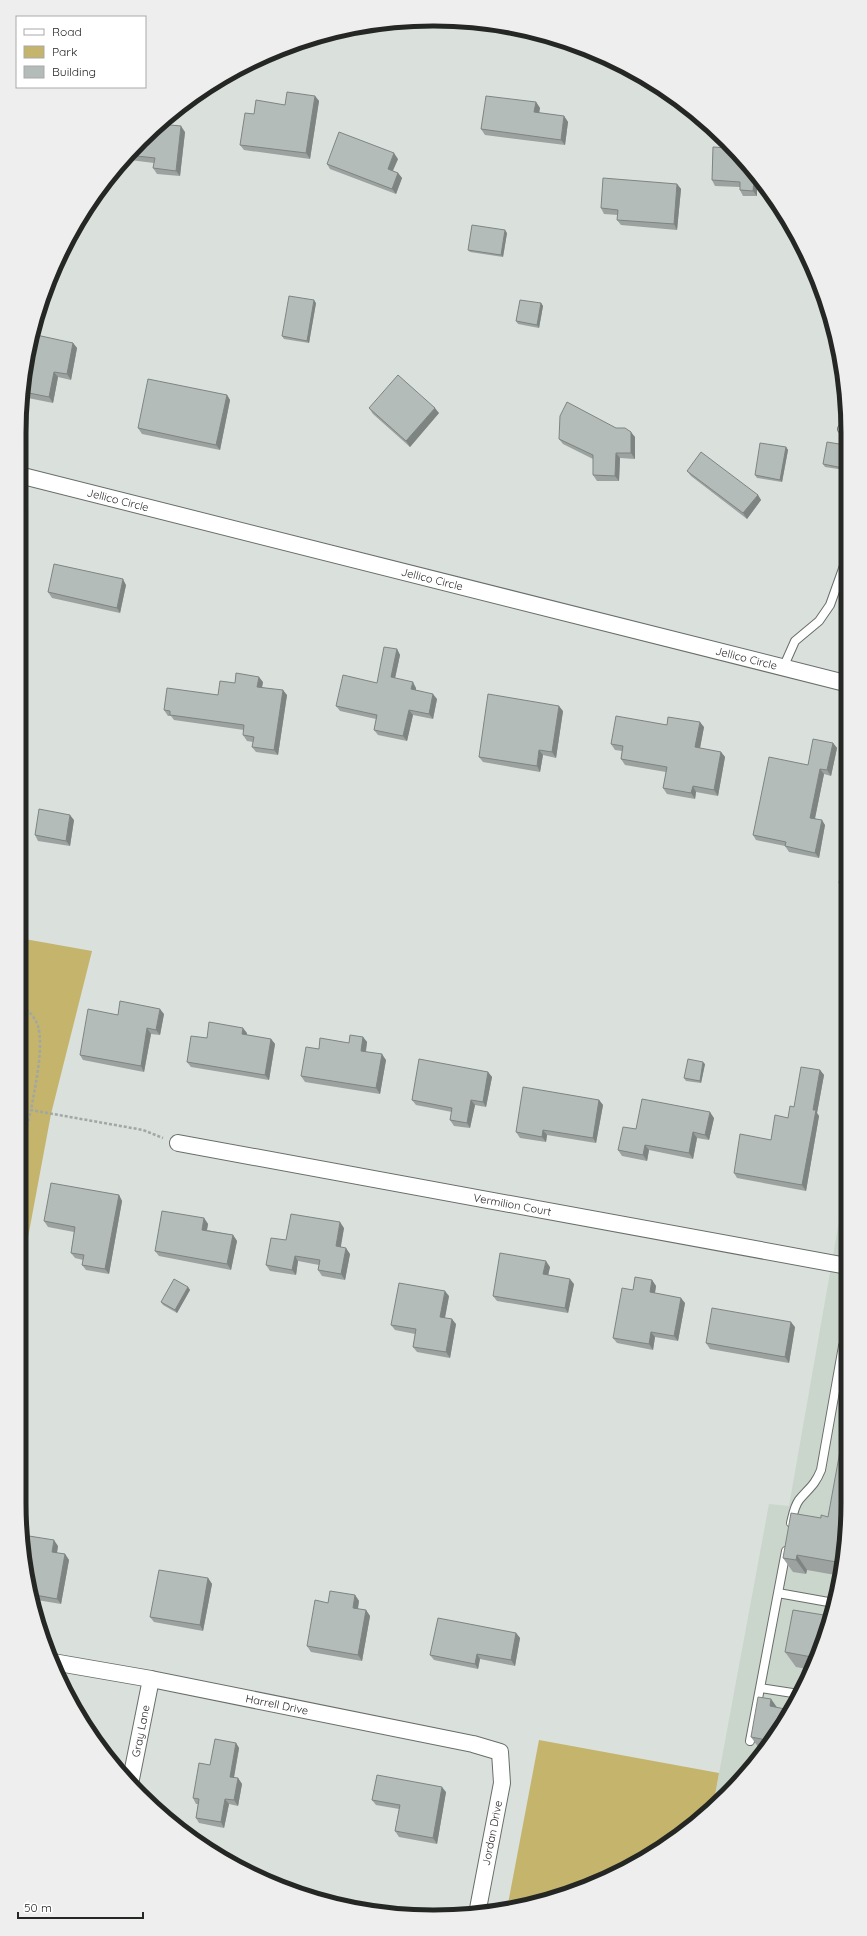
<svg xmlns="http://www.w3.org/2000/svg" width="867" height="1936" font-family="Quicksand,sans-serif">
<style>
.built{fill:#cad5cc}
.green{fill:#c4b46c}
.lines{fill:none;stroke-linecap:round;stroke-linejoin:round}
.service-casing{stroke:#696e6a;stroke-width:10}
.minor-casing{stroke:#696e6a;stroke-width:18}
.path{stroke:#a2a7a3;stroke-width:2.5;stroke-dasharray:3 2;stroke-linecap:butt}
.service{stroke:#fff;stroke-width:8}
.minor{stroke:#fff;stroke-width:16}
.wall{fill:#9ba29f}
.shaded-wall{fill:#7e8482}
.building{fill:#b4bcb9;stroke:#7e8482}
.labels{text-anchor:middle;stroke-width:4;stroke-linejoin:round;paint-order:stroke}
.street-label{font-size:11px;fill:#252725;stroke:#fff}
.rim{fill:none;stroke:#252725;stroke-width:5}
</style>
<rect width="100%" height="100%" fill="#dae0db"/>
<path class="built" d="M 847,1176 L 848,1503 L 840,1584 L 817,1661 L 778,1733 L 745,1776 L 713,1806 L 769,1504 L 789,1506 Z"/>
<path class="green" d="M 19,938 L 92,951 L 51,1114 L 21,1275 L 19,1275 Z
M 539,1740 L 719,1773 L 713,1806 L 686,1831 L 641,1862 L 567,1895 L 507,1909 Z"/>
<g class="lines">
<defs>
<path id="service" d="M 842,429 L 845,429
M 783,668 L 795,641 L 819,621 L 830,605 L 845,563
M 791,1523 C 793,1515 794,1507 799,1500 C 809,1488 815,1485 821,1470 L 843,1346 L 847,1337
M 786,1551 L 778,1593 L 834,1603
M 760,1688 L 799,1694
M 750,1741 L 778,1593"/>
<g id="minor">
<path id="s1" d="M 19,475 L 845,683"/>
<path id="s2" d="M 178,1143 L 847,1266"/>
<path id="s3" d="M 53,1662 L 151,1679 L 473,1744 L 500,1752 L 502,1783 L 477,1914"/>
<path id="s4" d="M 130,1784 L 151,1679"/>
</g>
</defs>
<use href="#service" class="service-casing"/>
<use href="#minor" class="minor-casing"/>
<path class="path" d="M 19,1002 C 26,1009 35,1016 38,1026 C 44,1048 35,1087 31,1110 L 143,1130 L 163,1138
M 19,1160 L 31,1110"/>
<use href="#service" class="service"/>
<use href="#minor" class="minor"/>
</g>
<path class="wall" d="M 315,96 L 319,101 L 310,159 L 244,150 L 240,145 L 254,114 Z
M 536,102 L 540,108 L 539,113 L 564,116 L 568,122 L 565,145 L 485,135 L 481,129 Z
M 185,132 L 180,176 L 157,174 L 153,168 L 154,163 L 130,160 L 127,156 L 140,141 Z
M 713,147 L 762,181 L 765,186 L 757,186 L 757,196 L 743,196 L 740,190 L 740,187 L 715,186 L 712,180 Z
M 398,159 L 393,171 L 398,173 L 402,178 L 396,194 L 330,169 L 327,164 Z
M 677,184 L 681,189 L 677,230 L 621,225 L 617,220 L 618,215 L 604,214 L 601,208 Z
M 507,233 L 503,257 L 470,252 L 468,250 Z
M 316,303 L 309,343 L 284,339 L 282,336 Z
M 541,303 L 543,306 L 539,328 L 518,324 L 516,321 Z
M 73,343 L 77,348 L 71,380 L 58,377 L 53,403 L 28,398 L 24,392 L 26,384 L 24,383 L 27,353 Z
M 227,395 L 230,400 L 220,450 L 142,434 L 138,428 Z
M 369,408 L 439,413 L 410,447 L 373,414 Z
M 616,428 L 635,437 L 635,459 L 620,458 L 619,481 L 597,481 L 593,475 L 593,459 L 563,444 L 559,439 Z
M 845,445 L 845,470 L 825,467 L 823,464 Z
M 786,447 L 788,450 L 782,482 L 757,478 L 755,475 Z
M 687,471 L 758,495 L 761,500 L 747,519 L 691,476 Z
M 126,585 L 120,613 L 52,598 L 48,592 Z
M 397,649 L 400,655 L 395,678 L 416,688 L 416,690 L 437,699 L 433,719 L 413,715 L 407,741 L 378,735 L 374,730 L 376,719 L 340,711 L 336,706 L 377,683 Z
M 263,682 L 262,687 L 287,695 L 278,755 L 256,752 L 252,747 L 253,742 L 247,741 L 243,735 L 244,730 L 174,720 L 171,716 L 168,716 L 164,710 L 218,695 L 235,683 Z
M 563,711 L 556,758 L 543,755 L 540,772 L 483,762 L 479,757 Z
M 667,725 L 704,727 L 700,748 L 721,752 L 725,757 L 718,796 L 696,792 L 695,799 L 667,794 L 663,788 L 666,772 L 625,765 L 621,759 L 622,751 L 615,750 L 611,744 Z
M 833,743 L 837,748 L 831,776 L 824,774 L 815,818 L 825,825 L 819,858 L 789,852 L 785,846 L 756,840 L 753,835 L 808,765 Z
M 74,820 L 70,846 L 38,841 L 35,835 Z
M 846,849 L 846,889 L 843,888 L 839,883 Z
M 164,1014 L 160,1035 L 151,1034 L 144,1072 L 83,1060 L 80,1055 Z
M 247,1033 L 246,1035 L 271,1039 L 275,1044 L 269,1080 L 191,1067 L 187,1062 L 207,1038 Z
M 363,1037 L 367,1042 L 366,1052 L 386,1060 L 380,1094 L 305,1082 L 301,1076 L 349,1043 Z
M 705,1064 L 701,1083 L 686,1081 L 684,1078 Z
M 820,1070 L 824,1075 L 817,1113 L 819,1116 L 806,1191 L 737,1178 L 734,1173 L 771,1140 L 788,1118 L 794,1107 Z
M 488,1072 L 492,1077 L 486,1107 L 475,1105 L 470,1128 L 454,1126 L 450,1120 L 452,1112 L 416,1105 L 412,1100 Z
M 599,1100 L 603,1105 L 596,1143 L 547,1135 L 546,1142 L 520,1138 L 516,1132 Z
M 714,1118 L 709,1140 L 697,1138 L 693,1159 L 649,1150 L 647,1161 L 622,1156 L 618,1150 L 636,1129 Z
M 119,1195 L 122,1201 L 109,1274 L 86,1270 L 82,1265 L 83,1260 L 75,1258 L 71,1253 L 74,1232 L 48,1227 L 44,1221 Z
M 204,1218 L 208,1224 L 207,1230 L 233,1235 L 237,1241 L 231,1270 L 159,1256 L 155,1251 Z
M 344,1228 L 340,1247 L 350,1254 L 345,1280 L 322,1276 L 318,1270 L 319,1265 L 298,1261 L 296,1275 L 270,1271 L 266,1265 L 286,1240 Z
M 550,1267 L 548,1275 L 574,1284 L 568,1313 L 497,1301 L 493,1296 Z
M 652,1280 L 656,1286 L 655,1293 L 685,1303 L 678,1341 L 655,1337 L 653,1350 L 617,1343 L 613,1338 L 633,1290 Z
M 188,1287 L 190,1290 L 177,1313 L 163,1305 L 161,1302 Z
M 449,1296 L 445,1318 L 456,1324 L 450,1358 L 417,1352 L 413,1347 L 415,1334 L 395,1330 L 391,1325 Z
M 795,1327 L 789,1363 L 710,1349 L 706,1343 Z
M 848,1503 L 841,1576 L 807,1570 L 806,1574 L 793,1572 L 783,1558 L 821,1518 L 828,1517 Z
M 58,1546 L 57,1553 L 65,1554 L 69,1560 L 61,1604 L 31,1599 L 27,1583 Z
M 208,1578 L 212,1584 L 203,1631 L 154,1622 L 150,1617 Z
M 355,1595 L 359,1601 L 358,1609 L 366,1610 L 370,1616 L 362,1661 L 311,1652 L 307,1646 L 328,1603 Z
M 830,1616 L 817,1661 L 812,1670 L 796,1667 L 785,1652 Z
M 516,1633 L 520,1638 L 515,1666 L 480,1659 L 478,1669 L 434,1660 L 430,1655 Z
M 771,1699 L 777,1708 L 778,1733 L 764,1751 L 761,1751 L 751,1737 Z
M 236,1743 L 239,1748 L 234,1778 L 238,1778 L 242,1784 L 238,1806 L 229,1804 L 224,1828 L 199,1823 L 196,1818 L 198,1804 L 196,1804 L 193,1798 L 210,1765 Z
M 446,1792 L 437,1844 L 399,1837 L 395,1831 L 399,1809 L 376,1805 L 372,1800 Z"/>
<path class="shaded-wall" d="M 315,96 L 319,101 L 310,159 L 306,153 Z
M 536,102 L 540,108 L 538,118 L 534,112 Z
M 564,116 L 568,122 L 565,145 L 561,140 Z
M 181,126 L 185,132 L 180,176 L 176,171 Z
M 394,153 L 398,159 L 391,174 L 388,169 Z
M 398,173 L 402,178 L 396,194 L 392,189 Z
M 754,181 L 757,186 L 757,196 L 753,191 Z
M 677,184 L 681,189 L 677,230 L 674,224 Z
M 505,230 L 507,233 L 503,257 L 501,255 Z
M 314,300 L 316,303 L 309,343 L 307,341 Z
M 541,303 L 543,306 L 539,328 L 537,325 Z
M 73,343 L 77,348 L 71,380 L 67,374 Z
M 54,372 L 58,377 L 53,403 L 49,397 Z
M 227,395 L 230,400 L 220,450 L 216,445 Z
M 435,408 L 439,413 L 410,447 L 406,441 Z
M 631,432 L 635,437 L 635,459 L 631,453 Z
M 786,447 L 788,450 L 782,482 L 780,480 Z
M 616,453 L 620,458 L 619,481 L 615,476 Z
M 758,495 L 761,500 L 747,519 L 743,513 Z
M 123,579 L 126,585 L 120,613 L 117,608 Z
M 397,649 L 400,655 L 394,683 L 391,677 Z
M 259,677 L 263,682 L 261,692 L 257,687 Z
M 413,682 L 416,688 L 415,694 L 411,689 Z
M 283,690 L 287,695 L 278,755 L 274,750 Z
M 433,694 L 437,699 L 433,719 L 429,714 Z
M 559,706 L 563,711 L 556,758 L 552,752 Z
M 409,710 L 413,715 L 407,741 L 403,736 Z
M 700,722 L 704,727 L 699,753 L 695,747 Z
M 833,743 L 837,748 L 831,776 L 827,770 Z
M 539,750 L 543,755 L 540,772 L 537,766 Z
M 721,752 L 725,757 L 718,796 L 714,790 Z
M 820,769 L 824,774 L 814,823 L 810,818 Z
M 693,786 L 696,792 L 695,799 L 691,793 Z
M 70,815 L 74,820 L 70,846 L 66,841 Z
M 822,820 L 825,825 L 819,858 L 815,853 Z
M 160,1009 L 164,1014 L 160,1035 L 156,1030 Z
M 147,1028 L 151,1034 L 144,1072 L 141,1066 Z
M 243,1028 L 247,1033 L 246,1040 L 242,1034 Z
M 363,1037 L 367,1042 L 365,1056 L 361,1051 Z
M 271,1039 L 275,1044 L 269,1080 L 265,1075 Z
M 382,1054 L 386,1060 L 380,1094 L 376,1088 Z
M 703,1062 L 705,1064 L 701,1083 L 700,1081 Z
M 820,1070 L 824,1075 L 817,1113 L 819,1116 L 806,1191 L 802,1185 L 813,1110 Z
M 488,1072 L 492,1077 L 486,1107 L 483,1102 Z
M 471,1100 L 475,1105 L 470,1128 L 467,1123 Z
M 599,1100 L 603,1105 L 596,1143 L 593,1138 Z
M 710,1112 L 714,1118 L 709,1140 L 705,1135 Z
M 543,1130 L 547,1135 L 546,1142 L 542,1137 Z
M 693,1132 L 697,1138 L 693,1159 L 689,1153 Z
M 645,1145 L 649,1150 L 647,1161 L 643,1155 Z
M 119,1195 L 122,1201 L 109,1274 L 105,1269 Z
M 204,1218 L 208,1224 L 206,1235 L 202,1230 Z
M 340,1222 L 344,1228 L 340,1252 L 336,1246 Z
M 233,1235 L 237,1241 L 231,1270 L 227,1264 Z
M 346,1248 L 350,1254 L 345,1280 L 341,1274 Z
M 295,1256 L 298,1261 L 296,1275 L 292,1270 Z
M 546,1261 L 550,1267 L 547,1280 L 543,1274 Z
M 570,1279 L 574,1284 L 568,1313 L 565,1308 Z
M 652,1280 L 656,1286 L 654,1298 L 650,1292 Z
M 188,1287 L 190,1290 L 177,1313 L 175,1310 Z
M 445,1291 L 449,1296 L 444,1322 L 440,1317 Z
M 681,1298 L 685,1303 L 678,1341 L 674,1336 Z
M 452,1319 L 456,1324 L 450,1358 L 446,1352 Z
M 791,1322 L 795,1327 L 789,1363 L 785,1357 Z
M 651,1332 L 655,1337 L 653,1350 L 649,1344 Z
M 54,1540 L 58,1546 L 56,1558 L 52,1552 Z
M 65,1554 L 69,1560 L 61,1604 L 57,1599 Z
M 797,1555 L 807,1570 L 806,1574 L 796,1560 Z
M 208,1578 L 212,1584 L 203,1631 L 200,1625 Z
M 355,1595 L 359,1601 L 357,1613 L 353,1608 Z
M 366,1610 L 370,1616 L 362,1661 L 358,1655 Z
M 516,1633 L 520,1638 L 515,1666 L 511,1660 Z
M 477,1654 L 480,1659 L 478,1669 L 475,1664 Z
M 771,1699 L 781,1713 L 770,1706 Z
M 236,1743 L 239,1748 L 233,1782 L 230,1777 Z
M 238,1778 L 242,1784 L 238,1806 L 234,1800 Z
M 442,1787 L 446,1792 L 437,1844 L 433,1838 Z
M 225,1799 L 229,1804 L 224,1828 L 221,1822 Z"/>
<path class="building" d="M 287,92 L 315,96 L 306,153 L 240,145 L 245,113 L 254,114 L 256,100 L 285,105 Z
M 486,96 L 536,102 L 534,112 L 564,116 L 561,140 L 481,129 Z
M 160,124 L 181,126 L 176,171 L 153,168 L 155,158 L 128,155 L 140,141 Z
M 339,132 L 394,153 L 388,169 L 398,173 L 392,189 L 327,164 Z
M 713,147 L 729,148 L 762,181 L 754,181 L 753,191 L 740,190 L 740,182 L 712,180 Z
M 603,178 L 677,184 L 674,224 L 617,220 L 618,210 L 601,208 Z
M 472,225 L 505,230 L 501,255 L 468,250 Z
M 289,296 L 314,300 L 307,341 L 282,336 Z
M 520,300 L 541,303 L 537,325 L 516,321 Z
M 32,334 L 73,343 L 67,374 L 54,372 L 49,397 L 24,392 L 27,379 L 24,379 L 27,353 Z
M 398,375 L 435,408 L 406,441 L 369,408 Z
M 148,379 L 227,395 L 216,445 L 138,428 Z
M 567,402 L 616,428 L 625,428 L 631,432 L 631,453 L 616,453 L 615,476 L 593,475 L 593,455 L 559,439 L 560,416 Z
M 827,442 L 845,445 L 845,461 L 843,468 L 823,464 Z
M 760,443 L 786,447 L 780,480 L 755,475 Z
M 701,452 L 758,495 L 743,513 L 687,471 Z
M 54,564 L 123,579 L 117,608 L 48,592 Z
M 384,647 L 397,649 L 391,677 L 413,682 L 411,689 L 433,694 L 429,714 L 409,710 L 403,736 L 374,730 L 377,715 L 336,706 L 343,675 L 377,683 Z
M 236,673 L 259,677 L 257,687 L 283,690 L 274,750 L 252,747 L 254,737 L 243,735 L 244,725 L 170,715 L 170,711 L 164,710 L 167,688 L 218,695 L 220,681 L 235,683 Z
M 488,694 L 559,706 L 552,752 L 539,750 L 537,766 L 479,757 Z
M 616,716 L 667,725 L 668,717 L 700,722 L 695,747 L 721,752 L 714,790 L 693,786 L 691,793 L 663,788 L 667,767 L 621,759 L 623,746 L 611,744 Z
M 813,739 L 833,743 L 827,770 L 820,769 L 810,818 L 822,820 L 815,853 L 785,846 L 786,842 L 753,835 L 769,757 L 808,765 Z
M 39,809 L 70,815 L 66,841 L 35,835 Z
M 846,849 L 846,884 L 839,883 Z
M 120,1001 L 160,1009 L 156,1030 L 147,1028 L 141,1066 L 80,1055 L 88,1009 L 118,1015 Z
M 209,1022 L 243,1028 L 242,1034 L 271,1039 L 265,1075 L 187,1062 L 191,1036 L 207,1038 Z
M 350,1035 L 363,1037 L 361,1051 L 382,1054 L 376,1088 L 301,1076 L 306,1047 L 319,1049 L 320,1038 L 349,1043 Z
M 419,1059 L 488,1072 L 483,1102 L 471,1100 L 467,1123 L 450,1120 L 452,1108 L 412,1100 Z
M 688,1059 L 703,1062 L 700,1081 L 684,1078 Z
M 801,1067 L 820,1070 L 813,1110 L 816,1110 L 802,1185 L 734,1173 L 740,1134 L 771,1140 L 775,1115 L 788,1118 L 790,1106 L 794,1107 Z
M 523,1087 L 599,1100 L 593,1138 L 543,1130 L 542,1137 L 516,1132 Z
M 642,1099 L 710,1112 L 705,1135 L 693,1132 L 689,1153 L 645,1145 L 643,1155 L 618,1150 L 623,1127 L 636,1129 Z
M 51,1183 L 119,1195 L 105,1269 L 82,1265 L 84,1255 L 71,1253 L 75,1227 L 44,1221 Z
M 162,1211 L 204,1218 L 202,1230 L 233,1235 L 227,1264 L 155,1251 Z
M 291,1214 L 340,1222 L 336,1246 L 346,1248 L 341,1274 L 318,1270 L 320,1260 L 295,1256 L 292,1270 L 266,1265 L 271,1238 L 286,1240 Z
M 500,1253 L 546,1261 L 543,1274 L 570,1279 L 565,1308 L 493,1296 Z
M 635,1277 L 652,1280 L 650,1292 L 681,1298 L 674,1336 L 651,1332 L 649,1344 L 613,1338 L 622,1288 L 633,1290 Z
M 174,1279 L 188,1287 L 175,1310 L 161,1302 Z
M 399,1283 L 445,1291 L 440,1317 L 452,1319 L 446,1352 L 413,1347 L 416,1329 L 391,1325 Z
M 712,1308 L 791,1322 L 785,1357 L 706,1343 Z
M 848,1407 L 848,1503 L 842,1563 L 797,1555 L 796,1560 L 783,1558 L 791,1513 L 821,1518 L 821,1515 L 828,1517 Z
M 29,1536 L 54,1540 L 52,1552 L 65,1554 L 57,1599 L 30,1594 L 27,1583 L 23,1546 L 27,1547 Z
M 159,1570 L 208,1578 L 200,1625 L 150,1617 Z
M 330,1591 L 355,1595 L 353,1608 L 366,1610 L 358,1655 L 307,1646 L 315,1600 L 328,1603 Z
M 793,1610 L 830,1616 L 817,1658 L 785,1652 Z
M 438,1618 L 516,1633 L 511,1660 L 477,1654 L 475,1664 L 430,1655 Z
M 758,1697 L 771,1699 L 770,1706 L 790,1710 L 778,1733 L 772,1741 L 751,1737 Z
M 215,1739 L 236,1743 L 230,1777 L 238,1778 L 234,1800 L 225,1799 L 221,1822 L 196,1818 L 199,1799 L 193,1798 L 199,1763 L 210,1765 Z
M 377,1775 L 442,1787 L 433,1838 L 395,1831 L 400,1805 L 372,1800 Z"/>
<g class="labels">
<g class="street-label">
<text dy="4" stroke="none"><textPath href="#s1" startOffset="102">Jellico Circle</textPath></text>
<text dy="4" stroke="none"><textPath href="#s1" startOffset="426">Jellico Circle</textPath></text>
<text dy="4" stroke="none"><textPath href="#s1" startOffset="750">Jellico Circle</textPath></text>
<text dy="4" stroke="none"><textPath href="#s2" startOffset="340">Vermilion Court</textPath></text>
<text dy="4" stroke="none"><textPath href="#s3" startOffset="228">Harrell Drive</textPath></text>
<text dy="4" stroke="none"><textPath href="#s4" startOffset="54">Gray Lane</textPath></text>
<text transform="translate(492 1833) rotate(-79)" y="4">Jordan Drive</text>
</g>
</g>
<path d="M0 0H867V1936H0ZM433 26H434A407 407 0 0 1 841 433V1503A407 407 0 0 1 434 1910H433A407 407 0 0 1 26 1503V433A407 407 0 0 1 433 26Z" fill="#eee" fill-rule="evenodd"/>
<path class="rim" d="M433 26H434A407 407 0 0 1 841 433V1503A407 407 0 0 1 434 1910H433A407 407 0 0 1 26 1503V433A407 407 0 0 1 433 26Z"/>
<rect x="16" y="16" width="130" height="72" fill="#ffffff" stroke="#a8a9a8"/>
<rect x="24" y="29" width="20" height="6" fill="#ffffff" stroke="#a8a9a8"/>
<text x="52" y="36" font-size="12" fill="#252725">Road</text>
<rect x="24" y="46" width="20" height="12" fill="#c4b46c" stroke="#a8a9a8"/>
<text x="52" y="56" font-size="12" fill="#252725">Park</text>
<rect x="24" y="66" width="20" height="12" fill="#b4bcb9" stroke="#a8a9a8"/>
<text x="52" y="76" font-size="12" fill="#252725">Building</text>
<path d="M18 1912v6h125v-6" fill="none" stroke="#252725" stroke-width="2"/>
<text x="24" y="1912" font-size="12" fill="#252725" stroke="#ffffff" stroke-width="3" paint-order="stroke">50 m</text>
</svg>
